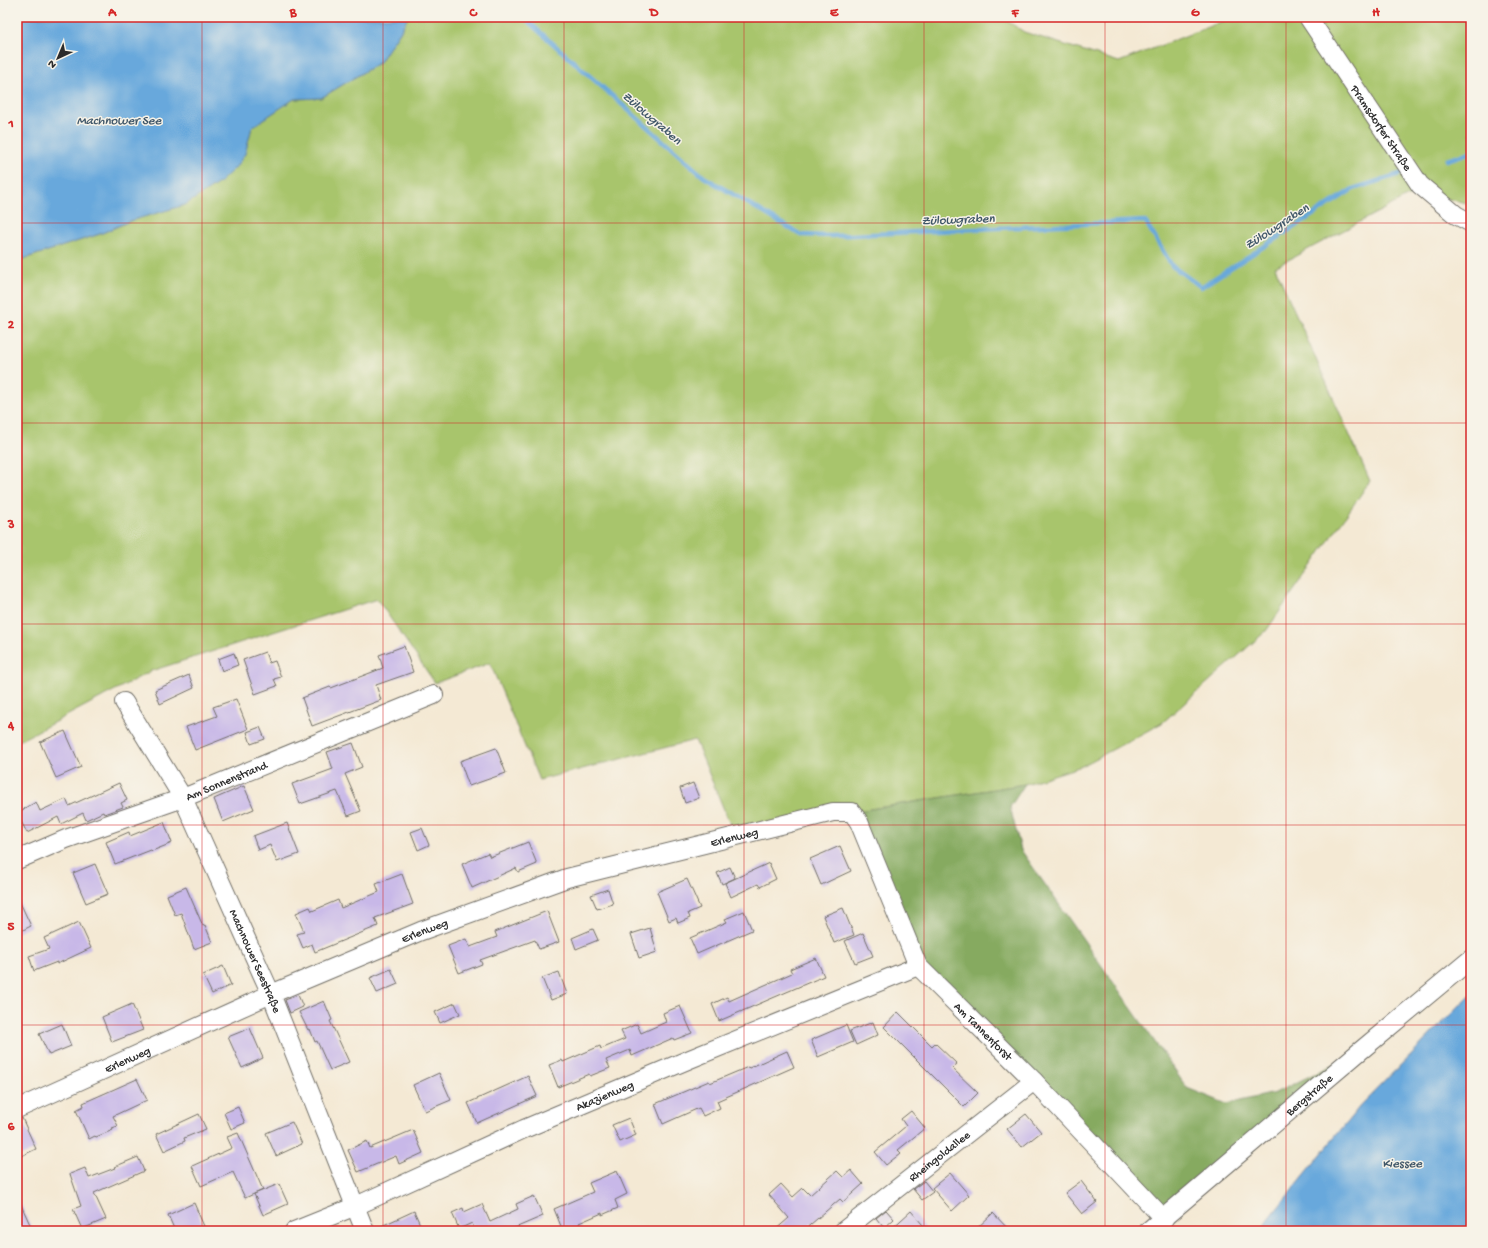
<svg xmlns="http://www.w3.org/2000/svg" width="1488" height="1248" font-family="'Gochi Hand',sans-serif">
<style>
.green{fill:#a8c56c;stroke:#6a784c}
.forest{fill:#86aa60;stroke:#586a46}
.water{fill:#68a8dc;stroke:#4a6a84}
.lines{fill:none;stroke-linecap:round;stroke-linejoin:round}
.stream{stroke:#68a8dc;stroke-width:4.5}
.building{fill:#c8b8e8}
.minor-casing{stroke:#716e66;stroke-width:20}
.minor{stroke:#fff;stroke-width:18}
.grid{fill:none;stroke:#d62828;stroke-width:1;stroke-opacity:0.55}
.labels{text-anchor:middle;stroke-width:3;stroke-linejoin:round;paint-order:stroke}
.street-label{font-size:12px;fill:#2b2b2b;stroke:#f7f3e8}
.water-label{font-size:13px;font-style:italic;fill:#405769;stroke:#f7f3e8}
.neatline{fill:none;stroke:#d62828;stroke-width:1.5}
.grid-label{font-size:13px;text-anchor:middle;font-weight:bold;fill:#d62828}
</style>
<rect width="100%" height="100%" fill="#f7f3e8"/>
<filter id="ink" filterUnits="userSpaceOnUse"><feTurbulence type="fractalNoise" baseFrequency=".025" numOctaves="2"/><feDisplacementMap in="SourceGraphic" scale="8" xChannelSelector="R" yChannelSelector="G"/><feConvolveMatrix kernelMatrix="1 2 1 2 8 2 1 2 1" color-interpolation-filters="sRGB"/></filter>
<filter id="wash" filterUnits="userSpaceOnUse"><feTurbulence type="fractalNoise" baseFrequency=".012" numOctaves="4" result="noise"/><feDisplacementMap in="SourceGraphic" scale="16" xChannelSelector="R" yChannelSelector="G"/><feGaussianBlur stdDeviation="0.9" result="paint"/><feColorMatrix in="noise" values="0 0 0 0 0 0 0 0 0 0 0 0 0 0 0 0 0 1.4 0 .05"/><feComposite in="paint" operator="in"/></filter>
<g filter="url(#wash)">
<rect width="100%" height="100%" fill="#f4e9d4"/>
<path class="green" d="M 408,17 L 1001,17 L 1024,32 L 1119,62 L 1233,17 L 1471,17 L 1471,204 L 1416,192 L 1275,267 L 1370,481 L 1266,631 L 1162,723 L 1082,766 L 1025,784 L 852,812 L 735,836 L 695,740 L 539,780 L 490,663 L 435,683 L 377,599 L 151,671 L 17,742 L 17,261 L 100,234 L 130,221 L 245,154 L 252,127 L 294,99 L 321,98 L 380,62 L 401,30 Z"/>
<path class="forest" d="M 1025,784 L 1010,807 L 1021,850 L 1187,1088 L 1227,1104 L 1275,1093 L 1359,1052 L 1164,1219 L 918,966 L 852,812 Z"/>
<path class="water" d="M 17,17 L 408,17 L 401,30 L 380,62 L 321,98 L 294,99 L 252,127 L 245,154 L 236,167 L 219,183 L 185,205 L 130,221 L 100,234 L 17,261 Z
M 1471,994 L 1471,1231 L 1261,1231 L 1267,1221 L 1360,1106 Z"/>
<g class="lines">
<path class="stream" d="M 523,17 L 704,177 L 801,235 L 831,236 L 1145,221 L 1172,266 L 1201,287 L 1353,189 L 1406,172
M 1447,160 L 1471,152"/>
</g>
<g id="blocks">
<path class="building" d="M 404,646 L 413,672 L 376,685 L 381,700 L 312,726 L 302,698 L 330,687 L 331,688 L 383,668 L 379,655 Z
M 265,652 L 269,663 L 275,661 L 281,677 L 274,679 L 277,686 L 255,694 L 243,660 Z
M 234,653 L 238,665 L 222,671 L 218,659 Z
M 189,675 L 194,688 L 160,704 L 155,690 Z
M 236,699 L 248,729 L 195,750 L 186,727 L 217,716 L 213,707 Z
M 260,727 L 265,739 L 251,744 L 247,732 Z
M 65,731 L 81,767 L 56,778 L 40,742 Z
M 353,743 L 362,767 L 345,774 L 361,811 L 348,816 L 337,791 L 300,804 L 292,784 L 333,769 L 327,752 Z
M 496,748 L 506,773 L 469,786 L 460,761 Z
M 119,783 L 127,800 L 121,803 L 123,807 L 104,814 L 103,812 L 86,820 L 83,813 L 61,824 L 58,817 L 27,833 L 17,813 L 36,802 L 40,811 L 66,799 L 69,806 Z
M 693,783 L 699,798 L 685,803 L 680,788 Z
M 244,786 L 254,809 L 223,822 L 214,799 Z
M 164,822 L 172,843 L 152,851 L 151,850 L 115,864 L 106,842 L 129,832 L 130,836 Z
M 287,823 L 299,854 L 277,862 L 270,845 L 258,850 L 253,836 Z
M 422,828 L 429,845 L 418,850 L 411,832 Z
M 528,842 L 537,864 L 518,872 L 516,868 L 472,888 L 462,864 L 488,853 L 490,857 Z
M 840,846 L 851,871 L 821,885 L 810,859 Z
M 769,863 L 776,879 L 760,887 L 758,884 L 731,897 L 725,883 Z
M 95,864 L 108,894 L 86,903 L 73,873 Z
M 730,867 L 735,878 L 722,884 L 717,873 Z
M 402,874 L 413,904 L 375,918 L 378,926 L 315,952 L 312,944 L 303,948 L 297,934 L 304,932 L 296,913 L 310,907 L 312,911 L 338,900 L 341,908 L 379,892 L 376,884 Z
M 687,879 L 700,908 L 688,913 L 690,918 L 678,923 L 676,918 L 669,921 L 657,892 Z
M 186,887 L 203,926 L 205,925 L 212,942 L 194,949 L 181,913 L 175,915 L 167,895 Z
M 608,889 L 613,904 L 597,909 L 591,895 Z
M 17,896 L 31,926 L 17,933 Z
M 843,908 L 854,935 L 834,943 L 823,916 Z
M 547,911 L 559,942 L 539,949 L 535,940 L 480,960 L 482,964 L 459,973 L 448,946 L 466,939 L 470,947 L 497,937 L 495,932 Z
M 744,911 L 752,930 L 697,954 L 690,938 L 727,922 L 725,919 Z
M 79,922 L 91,948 L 57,964 L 57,962 L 34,971 L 29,956 L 49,949 L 44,938 Z
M 650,928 L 657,952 L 639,958 L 631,934 Z
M 593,929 L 598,940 L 576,949 L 572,938 Z
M 863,933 L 873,956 L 855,963 L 845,941 Z
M 816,958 L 824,976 L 719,1021 L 712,1004 L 727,997 L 729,1001 L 792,973 L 790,969 Z
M 223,966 L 231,985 L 212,994 L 203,975 Z
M 391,969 L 398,984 L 377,993 L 370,978 Z
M 559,972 L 567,994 L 551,1000 L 542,978 Z
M 298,995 L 303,1007 L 290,1013 L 285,1000 Z
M 324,1001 L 332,1020 L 330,1021 L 349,1062 L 330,1070 L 317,1041 L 315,1042 L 310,1029 L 308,1030 L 299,1012 Z
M 455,1003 L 460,1014 L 440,1023 L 435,1012 Z
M 132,1004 L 143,1030 L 112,1042 L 102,1017 Z
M 680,1006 L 692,1033 L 674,1040 L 673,1038 L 632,1056 L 630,1050 L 606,1060 L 610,1068 L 590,1076 L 589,1074 L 558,1087 L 549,1065 L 562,1060 L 563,1062 L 600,1046 L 601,1049 L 625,1039 L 621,1031 L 637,1024 L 641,1033 L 666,1022 L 663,1013 Z
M 898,1012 L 932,1046 L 935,1043 L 957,1064 L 952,1068 L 978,1093 L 964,1107 L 884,1027 Z
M 873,1022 L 878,1035 L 856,1045 L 850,1031 Z
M 62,1024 L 71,1046 L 49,1055 L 39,1034 Z
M 846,1025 L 853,1042 L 818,1057 L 811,1040 Z
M 250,1028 L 263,1058 L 242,1068 L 228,1037 Z
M 787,1051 L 794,1067 L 717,1101 L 720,1108 L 703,1116 L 699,1108 L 663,1124 L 655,1104 L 709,1081 L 710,1083 L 748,1067 L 749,1068 Z
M 439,1073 L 451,1100 L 425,1111 L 413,1085 Z
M 528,1076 L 537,1096 L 477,1123 L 468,1103 Z
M 137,1079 L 147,1100 L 113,1116 L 118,1126 L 112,1128 L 113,1130 L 96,1137 L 95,1136 L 89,1139 L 76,1110 L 84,1106 L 83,1103 Z
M 238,1107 L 245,1123 L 231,1129 L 224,1113 Z
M 911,1111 L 925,1128 L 898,1150 L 901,1153 L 886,1165 L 875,1152 L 906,1126 L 901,1119 Z
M 199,1114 L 206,1129 L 184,1138 L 185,1141 L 164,1151 L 156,1134 Z
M 1026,1114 L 1041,1132 L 1022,1147 L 1007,1129 Z
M 22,1118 L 36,1149 L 17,1158 L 17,1119 Z
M 629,1118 L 636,1135 L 620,1142 L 612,1125 Z
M 292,1122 L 302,1144 L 276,1156 L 266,1133 Z
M 413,1130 L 423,1153 L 399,1164 L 396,1156 L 358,1172 L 348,1150 L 367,1141 L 370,1148 Z
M 238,1133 L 263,1190 L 245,1198 L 233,1172 L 201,1186 L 192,1166 L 232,1148 L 227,1137 Z
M 138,1157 L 144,1171 L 94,1193 L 106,1219 L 82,1229 L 73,1209 L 81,1206 L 70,1174 L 85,1168 L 89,1178 L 115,1168 L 114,1167 Z
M 851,1170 L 863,1184 L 843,1202 L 840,1199 L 803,1231 L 774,1231 L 789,1218 L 769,1195 L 781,1184 L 793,1197 L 803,1188 L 810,1195 L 837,1171 L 843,1177 Z
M 617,1171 L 627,1194 L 615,1200 L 618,1208 L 602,1215 L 602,1213 L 579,1223 L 582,1231 L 563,1231 L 554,1209 L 593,1192 L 589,1183 Z
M 950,1173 L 969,1195 L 952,1211 L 932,1188 Z
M 924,1181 L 933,1192 L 922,1200 L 913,1189 Z
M 1081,1181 L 1097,1202 L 1082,1214 L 1065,1193 Z
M 279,1184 L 288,1204 L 263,1215 L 254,1194 Z
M 17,1196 L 33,1231 L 17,1231 Z
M 534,1196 L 543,1216 L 508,1231 L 469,1231 L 474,1229 L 472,1223 L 459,1229 L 452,1213 L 463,1208 L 464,1212 L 482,1204 L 490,1222 L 518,1209 L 516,1204 Z
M 194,1203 L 206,1231 L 175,1231 L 168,1215 Z
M 886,1210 L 894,1219 L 884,1228 L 876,1218 Z
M 414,1211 L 423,1231 L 375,1231 L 375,1229 Z
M 911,1211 L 928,1231 L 889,1231 Z
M 993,1213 L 1010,1231 L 974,1231 Z"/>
</g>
</g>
<g filter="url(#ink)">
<use href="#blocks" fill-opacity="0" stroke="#716e66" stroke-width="1"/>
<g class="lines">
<defs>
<g id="minor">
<path id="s1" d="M 1308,17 L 1420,185 L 1456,215 L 1471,223"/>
<path id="s2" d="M 124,702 L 183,798 L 271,994 L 365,1231"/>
<path id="s3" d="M 17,860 L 66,839 L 183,798 L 434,695"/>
<path id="s4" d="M 17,1109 L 271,994 L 421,931 L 567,878 L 833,812 L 852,812 L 859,822 L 918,966 L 1034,1081 L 1164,1219"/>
<path id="s5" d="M 294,1231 L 356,1206 L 524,1129 L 690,1059 L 918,966"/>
<path id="s6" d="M 843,1231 L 1034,1081"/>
<path id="s7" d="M 1148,1231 L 1359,1052 L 1471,959"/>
</g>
</defs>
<use href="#minor" class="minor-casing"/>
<use href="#minor" class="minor"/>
</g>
</g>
<path class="grid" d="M 202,17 L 202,1231M 383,17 L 383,1231M 564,17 L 564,1231M 744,17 L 744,1231M 924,17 L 924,1231M 1105,17 L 1105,1231M 1286,17 L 1286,1231M 17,223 L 1471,223M 17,423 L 1471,423M 17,624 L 1471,624M 17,825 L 1471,825M 17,1025 L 1471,1025"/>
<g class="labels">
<g class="street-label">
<text dy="4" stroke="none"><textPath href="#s1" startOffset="133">Pramsdorfer Straße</textPath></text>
<text dy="4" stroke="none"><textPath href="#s3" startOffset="224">Am Sonnenstrand</textPath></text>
<text dy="4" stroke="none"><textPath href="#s4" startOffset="769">Erlenweg</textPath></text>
<text dy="4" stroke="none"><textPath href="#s4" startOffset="445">Erlenweg</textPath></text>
<text dy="4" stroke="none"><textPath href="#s2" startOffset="291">Machnower Seestraße</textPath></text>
<text dy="4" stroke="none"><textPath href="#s4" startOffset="1150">Am Tannenforst</textPath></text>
<text dy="4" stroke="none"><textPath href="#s4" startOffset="121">Erlenweg</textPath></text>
<text dy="4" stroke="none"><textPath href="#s7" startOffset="211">Bergstraße</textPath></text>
<text dy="4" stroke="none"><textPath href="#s5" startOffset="339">Akazienweg</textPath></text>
<text dy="4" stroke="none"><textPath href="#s6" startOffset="122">Rheingoldallee</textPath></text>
</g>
<g class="water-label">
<text transform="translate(653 117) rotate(41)" y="5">Zülowgraben</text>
<text x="119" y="124">Machnower See</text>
<text transform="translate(958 218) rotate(-2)" y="5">Zülowgraben</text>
<text transform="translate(1276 225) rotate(-33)" y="5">Zülowgraben</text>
<text x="1402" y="1167">Kiessee</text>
</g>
</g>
<rect width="1488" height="1248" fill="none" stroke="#f7f3e8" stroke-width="44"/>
<g transform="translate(58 58) rotate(224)" stroke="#f7f3e8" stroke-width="3" paint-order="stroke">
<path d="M0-3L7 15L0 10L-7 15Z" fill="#2b2b2b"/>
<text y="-6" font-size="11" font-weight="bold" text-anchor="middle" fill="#2b2b2b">N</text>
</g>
<rect x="22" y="22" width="1444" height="1204" class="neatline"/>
<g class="grid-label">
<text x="112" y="16">A</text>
<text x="293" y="16">B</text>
<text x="473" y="16">C</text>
<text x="654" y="16">D</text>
<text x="834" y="16">E</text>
<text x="1015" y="16">F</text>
<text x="1195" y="16">G</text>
<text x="1376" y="16">H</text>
<text x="11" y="127">1</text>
<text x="11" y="328">2</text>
<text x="11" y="528">3</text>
<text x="11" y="729">4</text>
<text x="11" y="930">5</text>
<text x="11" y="1130">6</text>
</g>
</svg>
